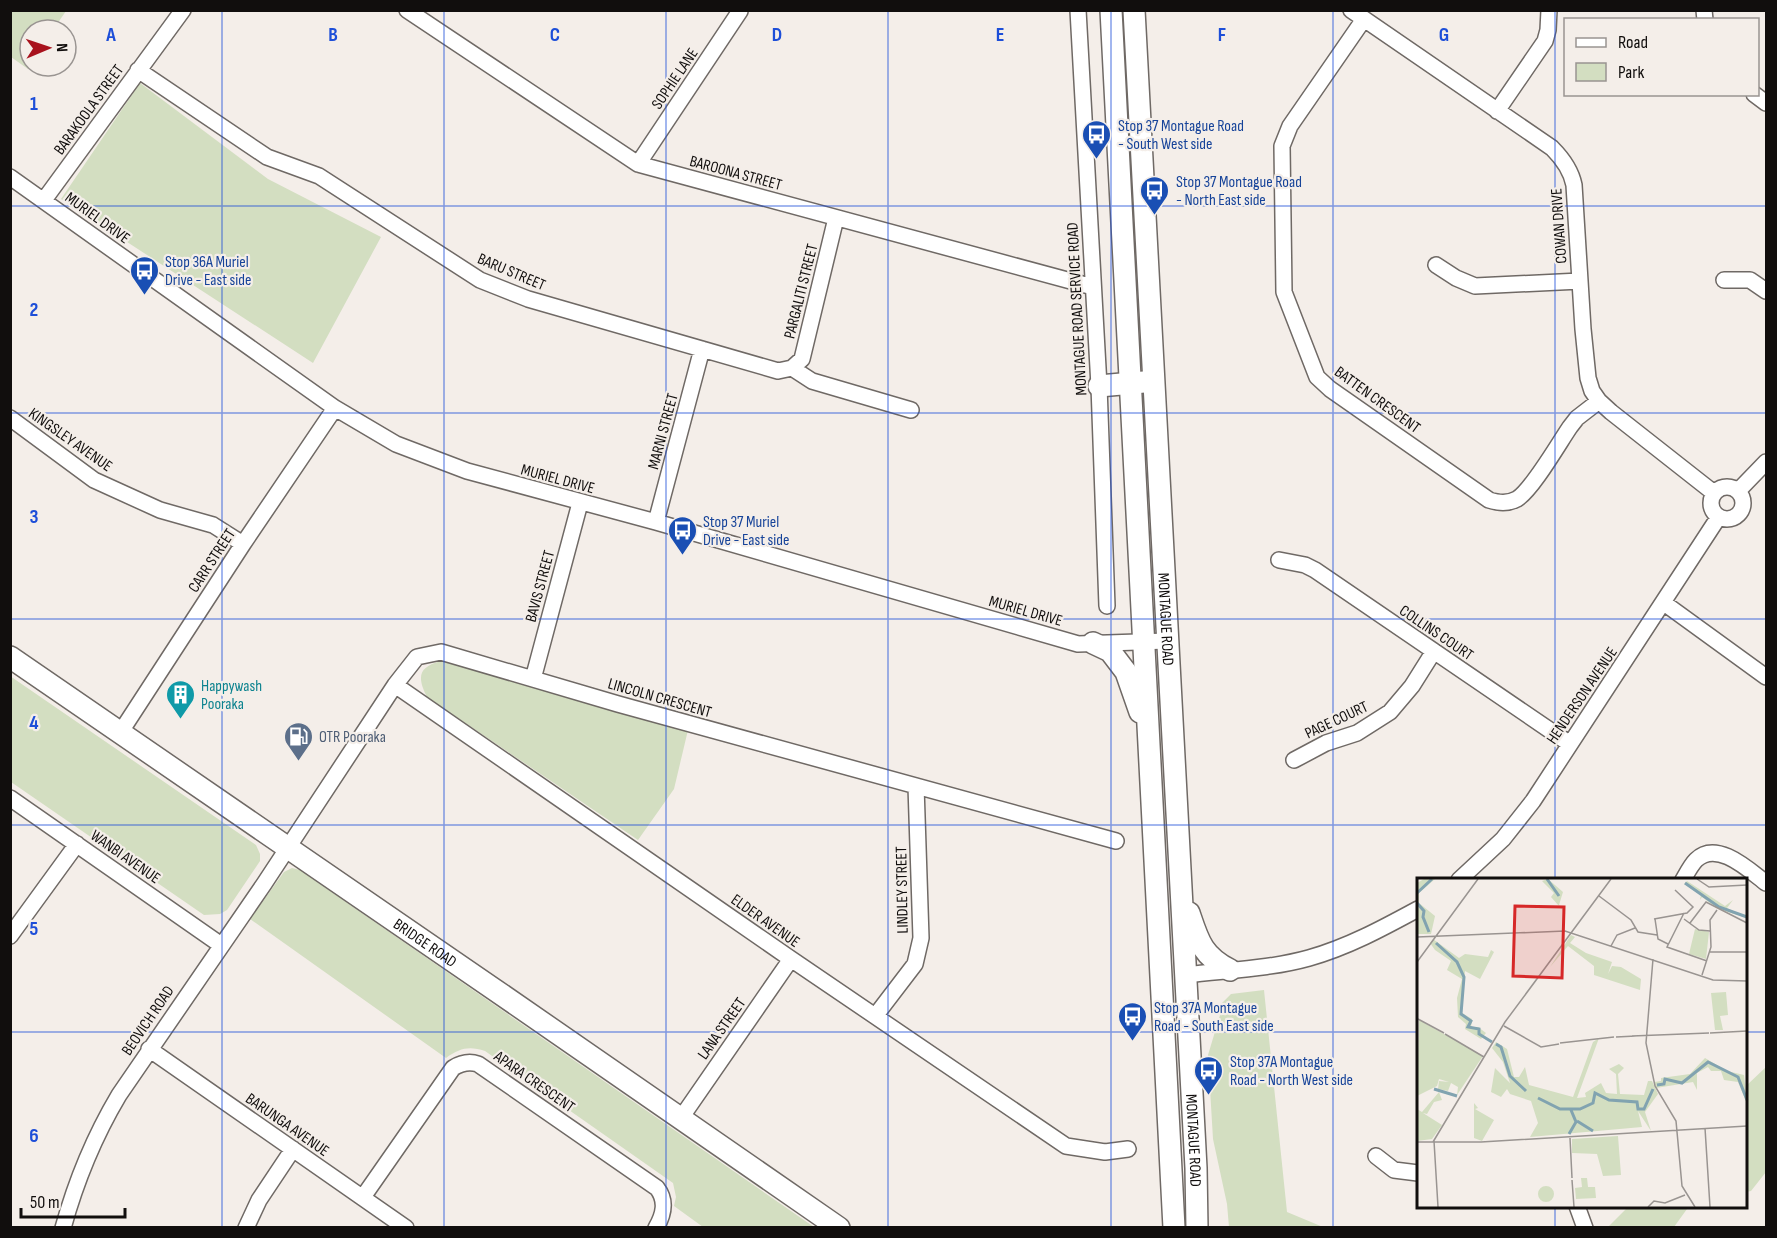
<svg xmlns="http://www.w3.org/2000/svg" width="1777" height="1238" font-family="'Sofia Sans Condensed',sans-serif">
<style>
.green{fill:#d3dec1}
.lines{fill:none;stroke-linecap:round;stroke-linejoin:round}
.minor-casing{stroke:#6f6965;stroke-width:18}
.secondary-casing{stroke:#6f6965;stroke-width:24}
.minor{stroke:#fff;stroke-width:15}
.secondary{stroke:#fff;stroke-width:21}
.grid{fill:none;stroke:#1d4ed8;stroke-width:1.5;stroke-opacity:0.55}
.labels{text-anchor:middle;stroke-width:4.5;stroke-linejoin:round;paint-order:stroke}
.street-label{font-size:16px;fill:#110e0d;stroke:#f4eee9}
.transit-label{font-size:16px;fill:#164399;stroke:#f4eee9;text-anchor:start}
.culture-label{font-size:16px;fill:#0d838f;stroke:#f4eee9;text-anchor:start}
.service-label{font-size:16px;fill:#4e5e75;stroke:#f4eee9;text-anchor:start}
.inset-river{fill:none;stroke:#81a3b0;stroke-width:3}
.inset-road{fill:none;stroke:#999491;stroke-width:1.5}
.view{fill:#d62828;fill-opacity:0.15;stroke:#d62828;stroke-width:3}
.inset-edge{fill:none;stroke:#110e0d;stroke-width:3}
.grid-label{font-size:20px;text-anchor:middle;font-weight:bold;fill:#1d4ed8;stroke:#f4eee9;stroke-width:4.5;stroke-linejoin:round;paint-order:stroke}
</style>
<rect width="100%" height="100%" fill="#f4eee9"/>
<path class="green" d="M 10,11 L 66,11 L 53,30 L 30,30 L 30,66 L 28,69 L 11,57 Z
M 140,83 L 268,179 L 381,237 L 313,363 L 61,199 Z
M 441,661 L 688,730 L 674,789 L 638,840 L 427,697 C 417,677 418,667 441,661 Z
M 10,676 L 256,845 L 260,854 L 260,861 L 227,910 L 220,914 L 204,915 L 11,782 Z
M 292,868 L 300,870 L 814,1227 L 703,1227 L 674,1206 L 676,1197 L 673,1183 L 485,1051 C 469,1046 460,1048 446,1058 L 250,919 L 284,872 Z
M 1264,990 L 1287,1212 L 1323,1227 L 1229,1227 L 1227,1204 L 1213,1139 L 1208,1055 L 1220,1015 L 1217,1008 L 1231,994 Z
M 1766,1067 L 1766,1172 L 1751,1191 L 1746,1192 L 1746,1086 Z
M 1628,1207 L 1628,1206 L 1692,1207 L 1687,1209 L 1674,1227 L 1608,1227 Z"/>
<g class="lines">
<defs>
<path id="minor" d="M 407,10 L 638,164 L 1093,287
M 1078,10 L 1099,386 L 1107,606
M 1351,10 L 1552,148 C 1563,159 1571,170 1574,185 L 1583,329 L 1588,378 L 1592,391 L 1599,401 L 1611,412 L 1714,493
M 1704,10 L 1705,20
M 1364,19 L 1290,126 L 1282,146 L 1284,292 L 1317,377 L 1330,389 L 1489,500 C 1499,503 1507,504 1517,499 C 1532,490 1559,443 1570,427 L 1577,418 L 1599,401
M 138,70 L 267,157 L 319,176 L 480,280 L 528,299 L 778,371 L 792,368 L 812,381 L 911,410
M 1754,94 L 1766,103
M 1497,111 L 1545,41 L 1548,30 L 1549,10
M 638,164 L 740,11
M 10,177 L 335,408 L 396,444 L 467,471 L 656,522 L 1078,644 L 1167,641
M 44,200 L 183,10
M 1436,265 L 1456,278 L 1475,286 L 1580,281
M 1724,280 L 1750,280 L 1766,291
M 792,368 L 802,359 L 836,218
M 10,418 L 94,480 L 160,510 L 213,525 L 243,544
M1711 503a16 16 0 1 1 32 0a16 16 0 1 1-32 0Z
M 1738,491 L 1766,462
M 656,522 L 702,349
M 1279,560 L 1305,565 L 1315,570 L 1570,744
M 1664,603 L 1766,677
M 533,679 L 580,503
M 395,685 L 791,959 L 1066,1146 L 1105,1152 L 1128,1149
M 120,733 L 243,544 L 335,408
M 1294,760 L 1326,743 L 1357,733 L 1390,712 L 1412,686 L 1434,651
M 10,798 L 221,945
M 1459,880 L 1503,839 L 1533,801 L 1718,518
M 1683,880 C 1687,873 1691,865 1696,860 C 1717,839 1750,871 1766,883
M 10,936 L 77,844
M 1186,975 C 1226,970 1270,969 1309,958 C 1348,947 1383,928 1418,909
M 876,1015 L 915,964 L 921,938 L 916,786
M 149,1049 L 406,1228
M 681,1118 L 791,959
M 1376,1156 L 1394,1170 L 1418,1173
M 363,1197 L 453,1068 C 461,1063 469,1061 478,1064 L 657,1188 C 667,1201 664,1214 656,1228
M 1577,1206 L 1585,1228
M 63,1228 C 76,1181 94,1137 119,1095 L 264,884 L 395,685 L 417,657 L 441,652 L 618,704 L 1116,841
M 246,1228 L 259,1200 L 293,1149"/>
<g id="secondary">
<path d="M 1111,10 L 1174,1228"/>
<path id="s1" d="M 1134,10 L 1196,1168 L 1197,1228"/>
<path d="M 1099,386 L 1144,382"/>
<path d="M 1093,643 L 1110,651 L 1126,672 L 1140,712"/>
<path id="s2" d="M 10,657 C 286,847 564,1036 839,1228"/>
<path d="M 1189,913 C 1198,940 1202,956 1230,970"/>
</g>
</defs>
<use href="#minor" class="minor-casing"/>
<use href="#secondary" class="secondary-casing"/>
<use href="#minor" class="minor"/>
<use href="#secondary" class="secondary"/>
</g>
<path class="grid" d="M 222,10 L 222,1228M 444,10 L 444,1228M 666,10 L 666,1228M 888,10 L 888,1228M 1111,10 L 1111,1228M 1333,10 L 1333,1228M 1555,10 L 1555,880M 10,206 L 1766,206M 10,413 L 1766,413M 10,619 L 1766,619M 10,825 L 1766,825M 10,1032 L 1418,1032M 1746,1032 L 1766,1032M 1555,1206 L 1555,1228"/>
<defs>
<symbol id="bus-pin" viewBox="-11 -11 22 30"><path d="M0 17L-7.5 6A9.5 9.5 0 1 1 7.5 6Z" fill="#1a4fb4" stroke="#f4eee9"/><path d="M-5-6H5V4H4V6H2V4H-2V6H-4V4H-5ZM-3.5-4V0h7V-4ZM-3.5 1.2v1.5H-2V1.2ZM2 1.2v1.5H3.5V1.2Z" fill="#fff"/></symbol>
<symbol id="building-pin" viewBox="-11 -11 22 30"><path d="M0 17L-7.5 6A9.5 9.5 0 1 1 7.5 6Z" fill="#0f9aa8" stroke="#f4eee9"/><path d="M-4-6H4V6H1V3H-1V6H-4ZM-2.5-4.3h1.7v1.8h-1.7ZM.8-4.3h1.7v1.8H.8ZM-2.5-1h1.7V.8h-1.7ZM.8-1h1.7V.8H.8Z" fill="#fff"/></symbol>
<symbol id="fuel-pin" viewBox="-11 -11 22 30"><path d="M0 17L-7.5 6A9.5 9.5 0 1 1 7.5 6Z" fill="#5c6f8a" stroke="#f4eee9"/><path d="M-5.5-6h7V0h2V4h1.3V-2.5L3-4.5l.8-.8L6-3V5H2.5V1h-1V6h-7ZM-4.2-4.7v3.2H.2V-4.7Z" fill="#fff"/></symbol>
</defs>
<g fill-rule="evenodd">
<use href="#bus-pin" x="1080" y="118" width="33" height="45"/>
<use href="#bus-pin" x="1138" y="174" width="33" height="45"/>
<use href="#bus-pin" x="128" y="254" width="33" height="45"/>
<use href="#bus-pin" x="666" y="514" width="33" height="45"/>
<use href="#building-pin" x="164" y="678" width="33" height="45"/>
<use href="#fuel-pin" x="282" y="720" width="33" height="45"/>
<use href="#bus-pin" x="1116" y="1000" width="33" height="45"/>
<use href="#bus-pin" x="1192" y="1054" width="33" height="45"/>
</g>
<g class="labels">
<g class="street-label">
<text transform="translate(674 78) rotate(-56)" y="6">SOPHIE LANE</text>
<text transform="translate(88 109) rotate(-54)" y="6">BARAKOOLA STREET</text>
<text transform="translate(736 172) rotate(15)" y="6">BAROONA STREET</text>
<text transform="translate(98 217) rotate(36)" y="6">MURIEL DRIVE</text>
<text transform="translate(1558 226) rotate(-94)" y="6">COWAN DRIVE</text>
<text transform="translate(512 271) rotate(23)" y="6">BARU STREET</text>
<text transform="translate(800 291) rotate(-76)" y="6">PARGALITI STREET</text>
<text transform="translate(1076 309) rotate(-93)" y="6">MONTAGUE ROAD SERVICE ROAD</text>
<text transform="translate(1378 399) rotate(36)" y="6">BATTEN CRESCENT</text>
<text transform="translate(662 431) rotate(-75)" y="6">MARNI STREET</text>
<text transform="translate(71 439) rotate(35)" y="6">KINGSLEY AVENUE</text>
<text transform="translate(558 478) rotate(15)" y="6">MURIEL DRIVE</text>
<text transform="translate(211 560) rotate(-57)" y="6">CARR STREET</text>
<text transform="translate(539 586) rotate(-75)" y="6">BAVIS STREET</text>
<text transform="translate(1026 610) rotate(16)" y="6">MURIEL DRIVE</text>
<text dy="6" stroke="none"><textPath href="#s1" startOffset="610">MONTAGUE ROAD</textPath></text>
<text transform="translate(1437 632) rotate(34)" y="6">COLLINS COURT</text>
<text transform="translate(1581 695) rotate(-56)" y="6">HENDERSON AVENUE</text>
<text transform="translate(660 697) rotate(16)" y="6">LINCOLN CRESCENT</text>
<text transform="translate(1336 719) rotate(-25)" y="6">PAGE COURT</text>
<text transform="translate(126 856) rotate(35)" y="6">WANBI AVENUE</text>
<text transform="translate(901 890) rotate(-91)" y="6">LINDLEY STREET</text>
<text transform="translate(766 920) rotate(35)" y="6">ELDER AVENUE</text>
<text dy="6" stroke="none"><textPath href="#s2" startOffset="504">BRIDGE ROAD</textPath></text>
<text transform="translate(147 1020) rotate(-56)" y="6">BEOVICH ROAD</text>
<text transform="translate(721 1028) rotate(-55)" y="6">LANA STREET</text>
<text transform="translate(535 1081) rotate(35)" y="6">APARA CRESCENT</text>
<text transform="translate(288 1124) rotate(35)" y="6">BARUNGA AVENUE</text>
<text dy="6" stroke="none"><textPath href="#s1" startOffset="1132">MONTAGUE ROAD</textPath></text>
</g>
<g class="transit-label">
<text x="1118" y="131">Stop 37 Montague Road<tspan x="1118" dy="18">- South West side</tspan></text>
<text x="1176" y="187">Stop 37 Montague Road<tspan x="1176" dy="18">- North East side</tspan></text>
<text x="165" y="267">Stop 36A Muriel<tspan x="165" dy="18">Drive - East side</tspan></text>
<text x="703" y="527">Stop 37 Muriel<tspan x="703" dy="18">Drive - East side</tspan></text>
<text x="1154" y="1013">Stop 37A Montague<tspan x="1154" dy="18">Road - South East side</tspan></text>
<text x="1230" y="1067">Stop 37A Montague<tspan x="1230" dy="18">Road - North West side</tspan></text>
</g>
<g class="culture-label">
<text x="201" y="691">Happywash<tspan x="201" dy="18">Pooraka</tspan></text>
</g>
<g class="service-label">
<text x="319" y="742">OTR Pooraka</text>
</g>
</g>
<g transform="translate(1417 878)">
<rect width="330" height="330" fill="#f4eee9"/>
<path d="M 7,1 L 18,1 L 2,15 L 2,25 L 18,38 L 14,56 L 0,56 L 0,5 ZM 131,1 L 146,14 L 142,27 L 149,36 L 134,19 L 137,15 L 125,3 ZM 270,3 L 308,28 L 316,22 L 310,30 L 330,40 L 301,31 L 285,19 L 283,22 L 284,17 L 267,6 ZM 278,51 L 292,54 L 289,81 L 272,76 ZM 154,57 L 158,59 L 153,65 L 169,75 L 195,84 L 191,96 L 195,88 L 204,89 L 224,101 L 223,112 L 177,97 L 177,88 L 151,68 L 133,89 ZM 16,61 L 42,80 L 48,76 L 71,79 L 74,72 L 77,74 L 63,101 L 48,93 L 45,135 L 55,141 L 54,150 L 61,149 L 69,155 L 64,161 L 48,151 L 49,146 L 41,139 L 40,120 L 45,101 L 30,92 L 34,83 L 18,72 L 13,65 ZM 309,114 L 311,137 L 303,138 L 306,152 L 298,152 L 294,115 ZM 2,142 L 66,178 L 40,217 L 41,209 L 34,205 L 31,213 L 21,211 L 22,203 L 32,204 L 22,201 L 20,208 L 0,218 ZM 182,160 L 160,220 L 169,219 L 168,215 L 184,205 L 189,215 L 200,216 L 199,196 L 192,191 L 202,186 L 207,190 L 201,196 L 203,216 L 227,217 L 231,203 L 235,203 L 241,216 L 228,234 L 234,253 L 221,233 L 225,249 L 113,259 L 121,245 L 114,223 L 93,216 L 90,211 L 84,219 L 74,214 L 78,190 L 93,205 L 86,184 L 75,170 L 79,164 L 90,171 L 97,199 L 102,199 L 108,189 L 112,207 L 156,219 L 176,164 ZM 288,180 L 310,193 L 327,197 L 330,226 L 321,204 L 307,202 L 304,193 L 294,193 L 291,189 L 280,195 L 280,212 L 276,204 L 239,210 L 237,204 L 244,203 L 244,200 L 273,196 ZM 22,214 L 25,222 L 17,224 L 10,236 L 6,235 L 25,247 L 15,261 L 0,263 L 0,231 L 5,234 ZM 57,225 L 61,230 L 58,231 L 77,242 L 65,263 L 57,260 ZM 201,258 L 204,297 L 186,298 L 180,276 L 155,275 L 155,261 ZM 164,300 L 170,300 L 171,309 L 178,309 L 179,320 L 159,321 L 158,310 L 165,309 ZM121 316a8 8 0 1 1 16 0a8 8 0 1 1-16 0Z" fill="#d3dec1"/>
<path class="inset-river" d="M 130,1 L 142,18M 268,5 L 302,29 L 330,39M 0,15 L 15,1M 0,25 L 7,33 L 6,39 L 12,54M 19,65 L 40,84 L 47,99 L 44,136 L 54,143 L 51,149 L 62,151 L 62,156 L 75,164M 79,166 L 84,169 L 93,198 L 109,213M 240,207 L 247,206 L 248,201 L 265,205 L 291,184 L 321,199 L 330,222M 17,211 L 40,218M 121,220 L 143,231 L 163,231 L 176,225 L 178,215 L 192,222 L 220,224 L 221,231 L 227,231 L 236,211M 160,243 L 176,253M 152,256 L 159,244 L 154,232"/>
<path class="inset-road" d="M 280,1 L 292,9 L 330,7M 182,18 L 214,42 L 221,54 L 240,57M 267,35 L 250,69 L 290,83M 237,41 L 270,35 L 276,29 L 258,12M 238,41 L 241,61 L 251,66M 267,41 L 282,52 L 293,53M 273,45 L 289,24 L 330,45M 0,59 L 148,53 L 296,102 L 330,103M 194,68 L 200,57 L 218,50M 293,74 L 330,74M 236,81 L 229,165 L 238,208 L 259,243 L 265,308 L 278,329M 0,84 L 61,1M 285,97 L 294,69 L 293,42 L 300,32M 1,141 L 27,155M 87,148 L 124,169 L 142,166M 293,155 L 330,153M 28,156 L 67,179M 215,158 L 292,155M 199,159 L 219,158M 143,165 L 197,159M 288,250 L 293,329M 153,260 L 155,300M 17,263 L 21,329M 0,264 L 64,264 L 330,248M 16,264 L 88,144 L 194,1M 155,302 L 157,329M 231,329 L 237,323 L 248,325 L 268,317"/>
<path class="view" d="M 98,28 L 147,29 L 145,100 L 96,98 Z"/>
<rect width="330" height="330" class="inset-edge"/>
</g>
<g class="grid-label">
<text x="111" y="41">A</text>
<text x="333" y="41">B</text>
<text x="555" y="41">C</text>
<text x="777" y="41">D</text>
<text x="1000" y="41">E</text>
<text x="1222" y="41">F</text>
<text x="1444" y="41">G</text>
<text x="34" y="110">1</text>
<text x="34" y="316">2</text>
<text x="34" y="523">3</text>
<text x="34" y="729">4</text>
<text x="34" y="935">5</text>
<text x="34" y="1142">6</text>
</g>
<rect width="1777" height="1238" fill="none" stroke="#110e0d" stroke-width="24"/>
<rect x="1564" y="18" width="195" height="78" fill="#f4eee9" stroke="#999491" stroke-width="1.5"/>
<rect x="1576" y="38" width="30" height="9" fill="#ffffff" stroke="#999491" stroke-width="1.5"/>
<text x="1618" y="48" font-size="18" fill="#110e0d">Road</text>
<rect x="1576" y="63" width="30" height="18" fill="#d3dec1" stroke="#999491" stroke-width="1.5"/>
<text x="1618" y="78" font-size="18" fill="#110e0d">Park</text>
<g transform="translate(48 48) rotate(88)"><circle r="28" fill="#f4eee9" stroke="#999491" stroke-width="1.5"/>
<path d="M0-4.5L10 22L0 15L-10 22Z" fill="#a8121d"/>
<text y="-9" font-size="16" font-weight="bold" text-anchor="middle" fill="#110e0d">N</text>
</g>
<path d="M21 1208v9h104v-9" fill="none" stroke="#110e0d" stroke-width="3"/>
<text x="30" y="1208" font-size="18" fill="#110e0d" stroke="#f4eee9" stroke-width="4.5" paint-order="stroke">50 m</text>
</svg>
